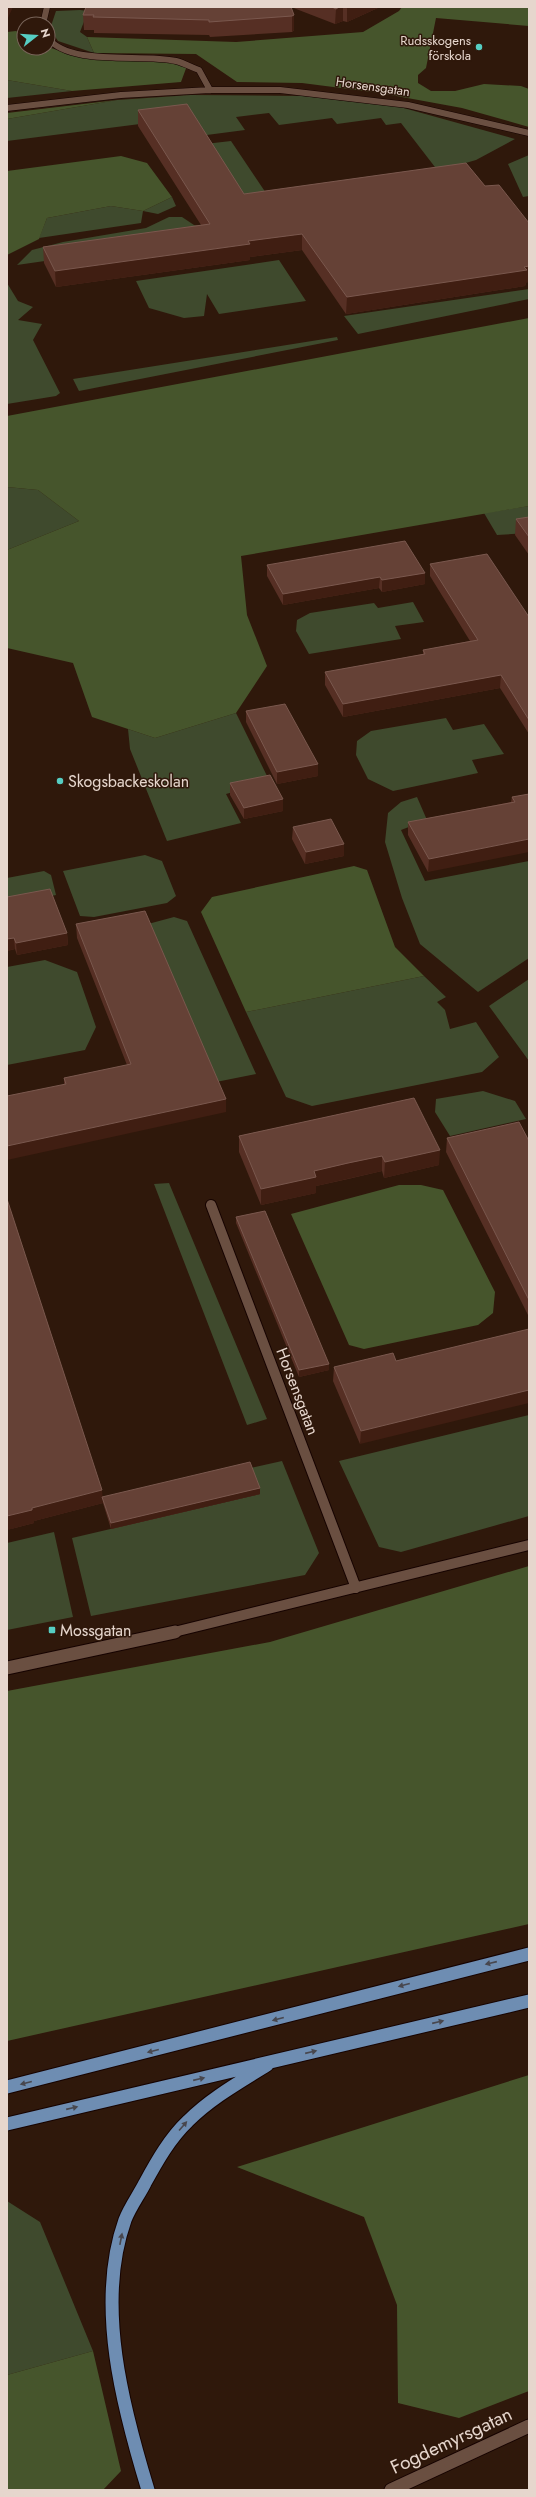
<svg xmlns="http://www.w3.org/2000/svg" width="536" height="2497" font-family="Jost,sans-serif">
<style>
.green{fill:#3f4a2d}
.forest{fill:#46552c}
.lines{fill:none;stroke-linecap:round;stroke-linejoin:round}
.minor-far2-casing{stroke:#160300;stroke-width:7}
.minor-far1-casing{stroke:#160300;stroke-width:12}
.minor-casing{stroke:#160300;stroke-width:15}
.tertiary-casing{stroke:#160300;stroke-width:15}
.primary-casing{stroke:#160300;stroke-width:15}
.minor-far2{stroke:#6a4f41;stroke-width:6}
.minor-far1{stroke:#6a4f41;stroke-width:10}
.minor{stroke:#6a4f41;stroke-width:13}
.tertiary{stroke:#6a4f41;stroke-width:13}
.primary{stroke:#6e8db2;stroke-width:13}
.wall{fill:#562f24}
.shaded-wall{fill:#401e12}
.building{fill:#654136;stroke:#7a584e}
.oneway{fill:#48474e}
.poi-dot{fill:#56cec3;stroke:#2f180b;stroke-width:1.5}
.labels{text-anchor:middle;stroke-width:3;stroke-linejoin:round;paint-order:stroke}
.far-poi-label{font-size:13px;fill:#e6d6cd;stroke:#2f180b;text-anchor:end}
.far-street-label{font-size:13px;fill:#e6d6cd;stroke:#2f180b}
.poi-label{font-size:16px;fill:#e6d6cd;stroke:#2f180b;text-anchor:start}
.street-label{font-size:16px;fill:#e6d6cd;stroke:#2f180b}
.near-street-label{font-size:19px;fill:#e6d6cd;stroke:#2f180b}
</style>
<rect width="100%" height="100%" fill="#2f180b"/>
<path class="green" d="M 80,10 L 88,11 L 80,32 L 87,37 L 94,53 L 58,41 L 50,29 L 56,11 Z
M 7,80 L 72,91 L 7,98 Z
M 191,95 L 303,96 L 400,107 L 515,139 L 476,160 L 438,171 L 401,123 L 386,125 L 381,118 L 337,124 L 332,118 L 279,125 L 269,113 L 236,117 L 245,130 L 199,136 L 187,118 L 7,141 L 7,119 L 117,100 Z
M 231,141 L 268,196 L 248,210 L 205,144 Z
M 529,155 L 529,196 L 523,197 L 508,164 Z
M 172,197 L 176,206 L 158,214 L 143,211 L 141,223 L 39,238 L 47,218 L 111,206 L 143,211 Z
M 169,217 L 182,217 L 194,225 L 253,231 L 17,265 L 32,250 L 63,242 L 146,228 Z
M 279,260 L 306,301 L 219,314 L 207,294 L 204,316 L 184,318 L 149,308 L 136,281 Z
M 7,283 L 18,301 L 33,307 L 18,320 L 42,324 L 33,340 L 60,393 L 56,396 L 7,404 Z
M 529,289 L 529,299 L 358,334 L 344,316 Z
M 337,337 L 338,340 L 79,391 L 73,379 Z
M 7,487 L 38,490 L 79,521 L 7,550 Z
M 529,506 L 529,533 L 497,535 L 484,513 Z
M 413,602 L 424,622 L 395,626 L 401,639 L 309,654 L 296,631 L 297,620 L 310,613 L 374,603 L 378,608 Z
M 236,713 L 270,782 L 226,794 L 241,823 L 167,841 L 130,749 L 128,729 L 155,738 Z
M 446,718 L 453,730 L 484,724 L 504,754 L 472,760 L 478,773 L 393,791 L 368,779 L 356,755 L 357,741 L 371,731 Z
M 417,797 L 427,820 L 401,830 L 425,881 L 529,861 L 529,958 L 478,992 L 420,944 L 402,898 L 385,842 L 388,813 L 401,802 Z
M 145,855 L 162,861 L 176,896 L 167,903 L 94,917 L 80,916 L 63,871 Z
M 44,871 L 51,875 L 56,895 L 7,906 L 7,878 Z
M 174,917 L 187,921 L 256,1074 L 216,1082 L 148,924 Z
M 45,960 L 77,972 L 96,1027 L 85,1050 L 7,1065 L 7,967 Z
M 424,976 L 446,997 L 437,1002 L 445,1010 L 450,1029 L 476,1022 L 499,1057 L 482,1072 L 312,1106 L 286,1097 L 246,1012 Z
M 529,979 L 529,1061 L 489,1006 Z
M 483,1091 L 515,1101 L 526,1119 L 450,1136 L 435,1112 L 436,1099 Z
M 169,1183 L 267,1419 L 247,1425 L 154,1184 Z
M 529,1415 L 529,1516 L 401,1552 L 379,1547 L 339,1461 Z
M 282,1461 L 319,1553 L 305,1575 L 91,1616 L 72,1538 L 260,1494 L 251,1468 Z
M 54,1532 L 73,1617 L 7,1630 L 7,1543 Z
M 7,2201 L 40,2222 L 93,2351 L 7,2375 Z"/>
<path class="forest" d="M 402,7 L 529,7 L 529,26 L 436,18 L 426,68 L 418,75 L 418,83 L 431,91 L 455,91 L 484,84 L 521,86 L 529,89 L 529,127 L 462,108 L 380,93 L 302,83 L 237,82 L 196,54 L 94,53 L 87,37 L 236,42 L 363,32 L 399,11 Z
M 16,31 L 24,35 L 24,48 L 48,47 L 79,57 L 188,63 L 181,82 L 72,91 L 7,80 L 7,32 Z
M 117,100 L 7,119 L 7,113 Z
M 121,156 L 147,163 L 172,197 L 143,211 L 111,206 L 47,218 L 39,239 L 7,255 L 7,171 Z
M 529,318 L 529,506 L 241,556 L 247,615 L 267,666 L 236,713 L 155,738 L 92,717 L 73,663 L 7,648 L 7,550 L 79,521 L 38,490 L 7,487 L 7,416 Z
M 354,866 L 367,870 L 395,947 L 424,976 L 246,1012 L 201,912 L 212,897 Z
M 399,1185 L 421,1185 L 443,1190 L 495,1292 L 493,1313 L 478,1325 L 364,1349 L 349,1345 L 291,1214 Z
M 529,1566 L 529,1924 L 7,2041 L 7,1691 L 270,1642 Z
M 529,2075 L 529,2391 L 459,2418 L 398,2403 L 397,2305 L 364,2217 L 237,2167 Z
M 93,2351 L 121,2471 L 103,2490 L 7,2490 L 7,2375 Z"/>
<g class="lines">
<defs>
<path id="minor-far2" d="M 43,24 L 47,7
M 48,38 C 70,67 143,53 176,61 C 184,63 191,67 199,70 L 210,90
M 7,108 L 121,95 L 210,90 L 280,90 L 408,105 L 529,133"/>
<path id="minor-far1" d="M 211,1205 L 356,1588
M 170,1633 L 529,1545"/>
<path id="minor" d="M 7,1668 L 175,1632"/>
<path id="tertiary" d="M 391,2490 L 529,2426"/>
<path id="primary" d="M 7,2087 L 529,1954
M 7,2124 L 529,2001
M 148,2490 C 123,2408 95,2304 125,2220 C 130,2207 139,2195 145,2183 C 157,2161 170,2138 188,2121 C 211,2098 240,2082 267,2065"/>
</defs>
<use href="#minor-far2" class="minor-far2-casing"/>
<use href="#minor-far1" class="minor-far1-casing"/>
<use href="#minor" class="minor-casing"/>
<use href="#tertiary" class="tertiary-casing"/>
<use href="#primary" class="primary-casing"/>
<use href="#minor-far2" class="minor-far2"/>
<use href="#minor-far1" class="minor-far1"/>
<use href="#minor" class="minor"/>
<use href="#tertiary" class="tertiary"/>
<use href="#primary" class="primary"/>
</g>
<path class="wall" d="M 291,7 L 380,7 L 347,22 L 343,21 L 335,24 Z
M 83,15 L 294,15 L 294,30 L 292,32 L 210,37 L 209,35 L 94,33 L 94,30 L 84,30 Z
M 138,110 L 244,194 L 526,283 L 525,286 L 346,314 L 302,250 L 250,257 L 250,260 L 56,287 L 44,263 L 43,247 L 201,225 L 138,126 Z
M 529,517 L 529,555 L 515,535 L 516,519 Z
M 430,564 L 529,617 L 529,734 L 500,688 L 343,717 L 325,685 L 325,672 L 423,654 L 423,650 L 470,641 L 430,576 Z
M 267,565 L 425,573 L 425,584 L 382,592 L 379,588 L 283,605 L 267,576 Z
M 246,711 L 318,776 L 277,784 L 246,722 Z
M 230,783 L 283,811 L 244,819 L 230,795 Z
M 529,794 L 428,872 L 408,835 L 408,822 L 511,802 L 512,797 Z
M 293,827 L 344,844 L 344,856 L 305,864 L 292,839 Z
M 7,897 L 67,933 L 68,945 L 17,955 L 15,949 L 7,951 Z
M 76,924 L 226,1112 L 64,1084 L 64,1078 L 127,1065 L 77,938 Z
M 414,1098 L 439,1165 L 384,1178 L 382,1171 L 348,1179 L 316,1186 L 316,1193 L 261,1205 L 239,1152 L 239,1136 Z
M 447,1138 L 529,1141 L 529,1317 L 446,1152 Z
M 236,1217 L 329,1370 L 299,1377 L 236,1223 Z
M 393,1353 L 360,1444 L 333,1381 L 334,1367 Z
M 260,1488 L 260,1494 L 111,1529 L 103,1503 L 34,1521 L 34,1523 L 7,1530 L 102,1497 Z"/>
<path class="shaded-wall" d="M 7,7 L 13,7 L 7,20 Z
M 339,7 L 343,7 L 343,21 L 335,24 L 336,9 Z
M 347,7 L 380,7 L 347,22 Z
M 294,15 L 294,30 L 292,32 L 292,16 Z
M 302,234 L 302,250 L 250,257 L 250,260 L 56,287 L 55,271 L 248,241 Z
M 529,266 L 529,282 L 526,283 L 525,286 L 346,314 L 347,297 Z
M 425,573 L 425,584 L 382,592 L 382,580 Z
M 380,577 L 379,588 L 283,605 L 283,594 Z
M 501,675 L 500,688 L 343,717 L 343,704 Z
M 318,764 L 318,776 L 277,784 L 277,772 Z
M 283,799 L 283,811 L 244,819 L 244,808 Z
M 529,839 L 529,852 L 428,872 L 429,859 Z
M 344,844 L 344,856 L 305,864 L 306,852 Z
M 67,933 L 68,945 L 17,955 L 16,943 Z
M 14,938 L 15,949 L 7,951 L 7,939 Z
M 226,1099 L 226,1112 L 7,1160 L 7,1146 Z
M 440,1150 L 439,1165 L 384,1178 L 385,1162 Z
M 382,1156 L 382,1171 L 316,1186 L 316,1193 L 261,1205 L 261,1189 L 314,1171 Z
M 329,1364 L 329,1370 L 299,1377 L 299,1370 Z
M 529,1390 L 529,1403 L 360,1444 L 361,1431 Z
M 260,1488 L 260,1494 L 111,1529 L 111,1523 Z
M 102,1490 L 103,1503 L 34,1521 L 34,1523 L 7,1530 L 7,1516 L 32,1508 Z"/>
<path class="building" d="M 86,7 L 291,7 L 294,15 L 292,16 L 209,22 L 209,20 L 93,17 L 94,15 L 83,15 Z
M 332,7 L 339,7 L 336,9 Z
M 187,104 L 244,194 L 466,163 L 485,186 L 499,185 L 529,223 L 529,266 L 524,267 L 527,270 L 347,297 L 302,234 L 248,241 L 250,244 L 55,271 L 43,247 L 210,224 L 138,110 Z
M 529,517 L 529,537 L 516,519 Z
M 405,541 L 425,573 L 382,580 L 380,577 L 283,594 L 267,565 Z
M 487,554 L 529,617 L 529,720 L 501,675 L 343,704 L 325,672 L 425,654 L 423,650 L 478,640 L 430,564 Z
M 285,704 L 318,764 L 277,772 L 246,711 Z
M 270,775 L 283,799 L 244,808 L 230,783 Z
M 529,794 L 529,839 L 429,859 L 408,822 L 515,802 L 512,797 Z
M 331,819 L 344,844 L 306,852 L 293,827 Z
M 50,889 L 67,933 L 16,943 L 14,938 L 7,939 L 7,897 Z
M 145,911 L 226,1099 L 7,1146 L 7,1096 L 66,1084 L 64,1078 L 131,1064 L 76,924 Z
M 414,1098 L 440,1150 L 385,1162 L 382,1156 L 348,1163 L 314,1171 L 316,1177 L 261,1189 L 239,1136 Z
M 519,1122 L 529,1141 L 529,1300 L 447,1138 Z
M 7,1199 L 102,1490 L 32,1508 L 32,1510 L 7,1516 Z
M 265,1211 L 329,1364 L 299,1370 L 236,1217 Z
M 529,1329 L 529,1390 L 361,1431 L 334,1367 L 393,1353 L 396,1361 Z
M 250,1462 L 260,1488 L 111,1523 L 102,1497 Z"/>
<defs><path id="oneway-solid" d="M-6-.8H1V-3.2L6.5 0L1 3.2V.8H-6Z"/></defs>
<g class="oneway">
<use href="#oneway-solid" transform="translate(491 1963) rotate(167)"/>
<use href="#oneway-solid" transform="translate(404 1985) rotate(165)"/>
<use href="#oneway-solid" transform="translate(278 2019) rotate(165)"/>
<use href="#oneway-solid" transform="translate(438 2022) rotate(-13)"/>
<use href="#oneway-solid" transform="translate(153 2051) rotate(166)"/>
<use href="#oneway-solid" transform="translate(311 2052) rotate(-13)"/>
<use href="#oneway-solid" transform="translate(199 2079) rotate(-13)"/>
<use href="#oneway-solid" transform="translate(26 2083) rotate(166)"/>
<use href="#oneway-solid" transform="translate(72 2108) rotate(-13)"/>
<use href="#oneway-solid" transform="translate(183 2126) rotate(-49)"/>
<use href="#oneway-solid" transform="translate(121 2239) rotate(-79)"/>
</g>
<g class="poi-dot">
<circle cx="479" cy="47" r="4"/>
<circle cx="60" cy="781" r="4"/>
<rect x="48" y="1626" width="8" height="8" rx="2"/>
</g>
<g class="labels">
<g class="far-poi-label">
<text x="471" y="45">Rudsskogens<tspan x="471" dy="15">förskola</tspan></text>
</g>
<g class="far-street-label">
<text transform="translate(373 86) rotate(8)" y="5">Horsensgatan</text>
</g>
<g class="poi-label">
<text x="68" y="787">Skogsbackeskolan</text>
<text x="60" y="1636">Mossgatan</text>
</g>
<g class="street-label">
<text transform="translate(298 1391) rotate(69)" y="6">Horsensgatan</text>
</g>
<g class="near-street-label">
<text transform="translate(451 2440) rotate(-25)" y="7">Fogdemyrsgatan</text>
</g>
</g>
<rect width="536" height="2497" fill="none" stroke="#e6d6cd" stroke-width="16"/>
<g transform="translate(36 36) rotate(73)"><circle r="19" fill="#2f180b" stroke="#786459"/>
<path d="M0-3L7 15L0 10L-7 15Z" fill="#56cec3"/>
<text y="-6" font-size="11" font-weight="bold" text-anchor="middle" fill="#e6d6cd">N</text>
</g>
</svg>
